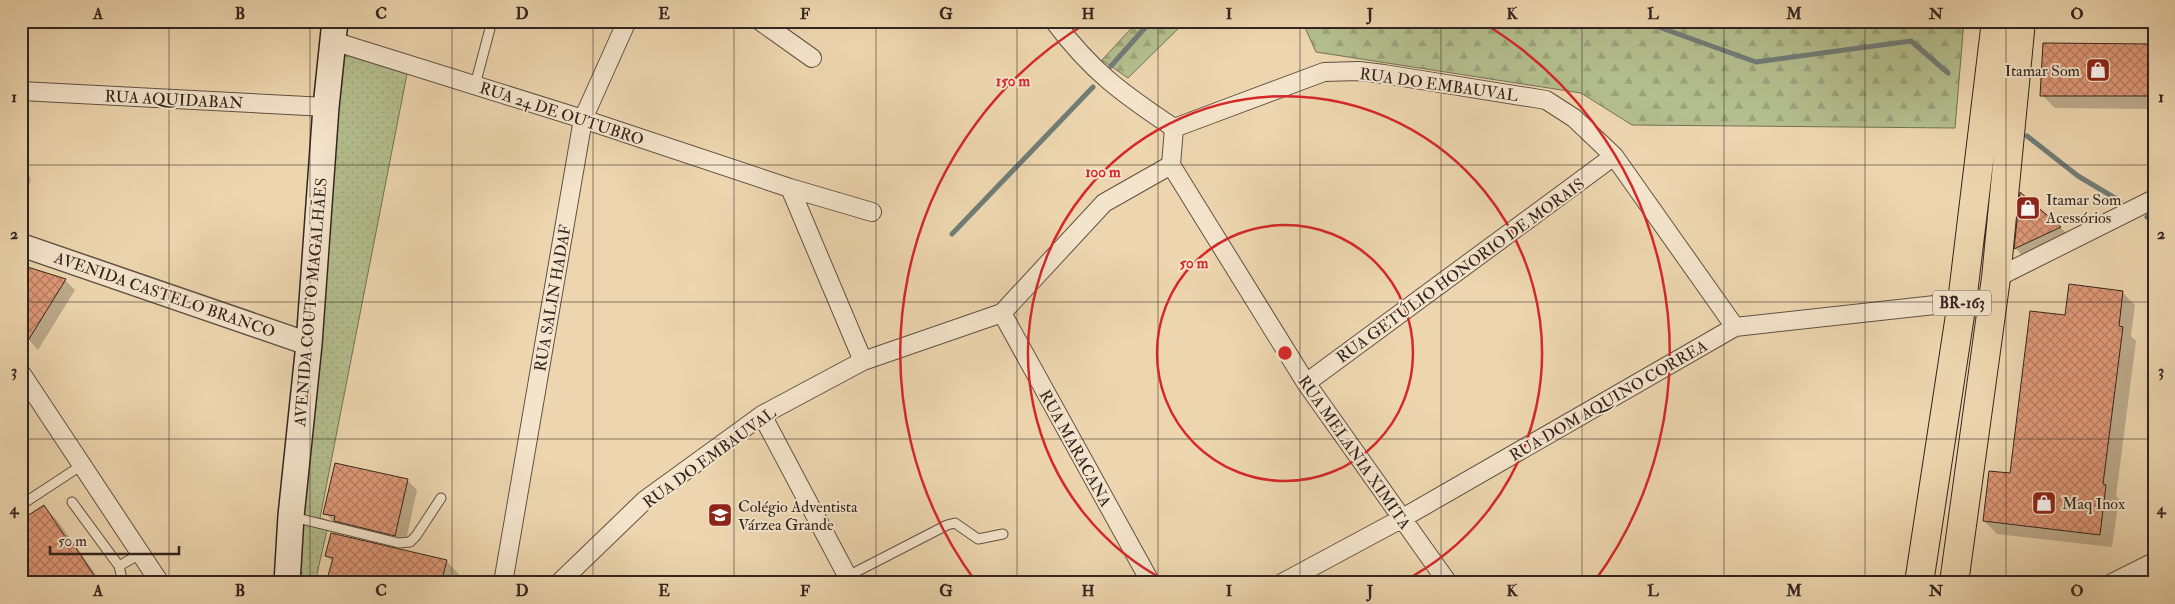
<svg xmlns="http://www.w3.org/2000/svg" width="2175" height="604" font-family="'IM FELL Double Pica',serif">
<style>
.grass{fill:url(#grass-dots);stroke:#747256}
.forest{fill:url(#forest-firs);stroke:#747256}
.shadow{fill:#0003}
.lines{fill:none;stroke-linecap:round;stroke-linejoin:round}
.stream{stroke:#717d78;stroke-width:5}
.building{fill:url(#building-cross-hatch);stroke:#33251f}
.service-casing{stroke:#625143;stroke-width:11}
.minor-casing{stroke:#625143;stroke-width:20}
.tertiary-casing{stroke:#625143;stroke-width:25}
.secondary-casing{stroke:#33251f;stroke-width:28}
.primary-casing{stroke:#33251f;stroke-width:30}
.service{stroke:#f3e4cb;stroke-width:9}
.minor{stroke:#f3e4cb;stroke-width:18}
.tertiary{stroke:#f3e4cb;stroke-width:22}
.secondary{stroke:#f3e4cb;stroke-width:25}
.primary{stroke:#edd6af;stroke-width:28}
.grid{fill:none;stroke:#33251f;stroke-width:1;stroke-opacity:0.55}
.ring{fill:none;stroke:#d62828;stroke-width:2.5}
.labels{text-anchor:middle;stroke-width:4;stroke-linejoin:round;paint-order:stroke}
.shield{fill:#f3e4cb;stroke:#6d5e53;stroke-width:1}
.shield-label{font-size:15px;font-weight:bold;fill:#33251f}
.poi-label{font-size:16px;fill:#33251f;stroke:#f3e4cb;text-anchor:start}
.street-label{font-size:16px;fill:#33251f;stroke:#f3e4cb}
.centre{fill:#d62828;stroke:#f3e4cb;stroke-width:2.5}
.ring-label{font-size:15px;text-anchor:middle;font-weight:bold;fill:#d62828;stroke:#f3e4cb;stroke-width:4;stroke-linejoin:round;paint-order:stroke}
.neatline{fill:none;stroke:#33251f;stroke-width:2}
.grid-label{font-size:16px;text-anchor:middle;font-weight:bold;fill:#33251f}
</style>
<defs>
<pattern id="grass-dots" width="8" height="8" patternUnits="userSpaceOnUse" patternTransform="scale(1.25)"><rect width="8" height="8" fill="#b4be8e"/><path d="M2 2h.1M6 6h.1" fill="none" stroke="#9ba37a" stroke-width="1.8" stroke-linecap="round"/></pattern>
<pattern id="forest-firs" width="22" height="20" patternUnits="userSpaceOnUse" patternTransform="scale(1.25)"><rect width="22" height="20" fill="#b4be8e"/><path d="M5 1l3.5 6h-7zM16 11l3.5 6h-7z" fill="#9ba37a"/></pattern>
<pattern id="building-cross-hatch" width="8" height="8" patternUnits="userSpaceOnUse" patternTransform="scale(1.25)"><rect width="8" height="8" fill="#e09978"/><path d="M0 0l8 8M0 8l8-8" fill="none" stroke="#b67d62"/></pattern>
</defs>
<rect width="100%" height="100%" fill="#edd6af"/>
<filter id="stains"><feTurbulence type="fractalNoise" baseFrequency=".004" numOctaves="4"/><feColorMatrix values="0 0 0 0 .2 0 0 0 0 .09 0 0 0 0 .02 0 0 0 .5 -.17"/></filter>
<radialGradient id="worn" r=".72"><stop offset=".6" stop-color="#630" stop-opacity="0"/><stop offset="1" stop-color="#630" stop-opacity=".3"/></radialGradient>
<path class="grass" d="M 344,56 L 349,56 L 407,74 L 320,518 L 329,521 L 315,583 L 303,578 L 296,557 L 337,65 Z"/>
<path class="forest" d="M 1138,21 L 1186,21 L 1128,78 L 1102,60 Z
M 1302,21 L 1964,21 L 1955,128 L 1632,125 L 1581,93 L 1316,52 Z"/>
<path class="shadow" d="M 2154,45 L 2154,109 L 2055,108 L 2042,95 Z
M 21,168 L 31,178 L 25,202 L 21,201 Z
M 2021,194 L 2061,228 L 2070,237 L 2025,258 L 2016,249 Z
M 21,264 L 25,268 L 65,280 L 75,290 L 38,350 L 21,331 Z
M 2122,292 L 2135,305 L 2131,336 L 2136,341 L 2116,496 L 2119,499 L 2112,547 L 1997,534 L 1984,521 L 2011,474 L 2066,317 Z
M 407,480 L 417,490 L 405,545 L 335,523 L 325,513 Z
M 44,507 L 57,520 L 102,583 L 21,583 Z
M 326,556 L 446,561 L 459,574 L 457,583 L 330,583 L 333,562 Z"/>
<g class="lines">
<path class="stream" d="M 1642,21 L 1756,62 L 1911,41 L 1948,73
M 1111,66 L 1151,21
M 2027,136 L 2078,176 L 2120,201
M 2147,217 L 2154,221
M 952,234 L 1093,87"/>
</g>
<path class="building" d="M 2043,43 L 2154,44 L 2154,96 L 2040,96 Z
M 2020,192 L 2061,227 L 2014,249 Z
M 21,265 L 66,279 L 21,352 Z
M 2069,284 L 2123,291 L 2119,326 L 2123,327 L 2103,484 L 2106,485 L 2100,535 L 1983,521 L 1989,471 L 2010,473 L 2030,311 L 2065,315 Z
M 335,463 L 408,479 L 395,536 L 334,521 L 335,516 L 323,514 Z
M 44,505 L 68,541 L 70,539 L 99,583 L 21,583 L 21,520 Z
M 331,533 L 447,560 L 441,583 L 326,583 L 333,558 L 325,556 Z"/>
<g class="lines">
<defs>
<path id="service" d="M 475,85 L 492,21
M 72,502 L 119,566 L 123,583
M 21,505 L 82,465
M 293,517 L 399,543 L 410,542 L 416,536 L 441,498
M 119,566 L 140,554
M 848,576 L 947,525 L 955,523 L 978,539 L 1003,534"/>
<path id="minor" d="M 760,21 L 812,58
M 1054,21 C 1091,71 1123,94 1174,128
M 333,41 L 583,119 L 790,188 L 872,212
M 21,91 L 326,107
M 1171,165 L 1174,128 L 1324,72 L 1359,71 L 1384,74 L 1546,100 L 1574,118 L 1614,156 L 1735,327
M 1171,165 L 1306,383 L 1448,583
M 790,188 L 863,361
M 1996,278 L 2154,199
M 1002,313 L 1151,583
M 21,373 L 160,583
M 1306,383 L 1614,156
M 762,415 L 851,583
M 503,583 L 583,119 L 627,21
M 559,583 L 645,500 L 762,415 L 863,361 L 1002,313 L 1104,203 L 1171,165
M 1282,583 L 1401,519 L 1735,327 L 1962,302
M 2112,583 L 2154,562"/>
<path id="tertiary" d="M 21,245 L 309,344"/>
<path id="secondary" d="M 287,583 L 291,516 L 309,344 L 326,107 L 335,21"/>
<path id="primary" d="M 1919,583 L 1962,302 L 1996,21
M 1954,583 L 1996,278 L 2021,21"/>
</defs>
<use href="#service" class="service-casing"/>
<use href="#minor" class="minor-casing"/>
<use href="#tertiary" class="tertiary-casing"/>
<use href="#secondary" class="secondary-casing"/>
<use href="#primary" class="primary-casing"/>
<use href="#service" class="service"/>
<use href="#minor" class="minor"/>
<use href="#tertiary" class="tertiary"/>
<use href="#secondary" class="secondary"/>
<use href="#primary" class="primary"/>
</g>
<path class="grid" d="M 169,21 L 169,583M 310,21 L 310,583M 452,21 L 452,583M 593,21 L 593,583M 734,21 L 734,583M 876,21 L 876,583M 1017,21 L 1017,583M 1158,21 L 1158,583M 1300,21 L 1300,583M 1441,21 L 1441,583M 1582,21 L 1582,583M 1724,21 L 1724,583M 1865,21 L 1865,583M 2006,21 L 2006,583M 21,165 L 2154,165M 21,302 L 2154,302M 21,439 L 2154,439"/>
<g class="ring">
<circle cx="1285" cy="353" r="128"/>
<path d="M1168 582A257 257 0 1 1 1402 582"/>
<path d="M976 582A385 385 0 0 1 1090 21M1480 21A385 385 0 0 1 1594 582"/>
</g>
<defs>
<symbol id="shop-square" viewBox="-11 -11 22 22"><rect x="-9" y="-9" width="18" height="18" rx="4" fill="#8f2418" stroke="#f3e4cb"/><path d="M-5-2.5h2.3a2.7 3.5 0 0 1 5.4 0H5L5.5 6h-11ZM-1.5-2.5h3a1.5 2.3 0 0 0-3 0Z" fill="#fff"/></symbol>
<symbol id="school-square" viewBox="-11 -11 22 22"><rect x="-9" y="-9" width="18" height="18" rx="4" fill="#8f2418" stroke="#f3e4cb"/><path d="M0-5L7-2L0 1L-7-2ZM-4 1L0 2.5L4 1V4Q0 6-4 4Z" fill="#fff"/></symbol>
</defs>
<g fill-rule="evenodd">
<use href="#shop-square" x="2084" y="56" width="28" height="28"/>
<use href="#shop-square" x="2014" y="194" width="28" height="28"/>
<use href="#shop-square" x="2030" y="489" width="28" height="28"/>
<use href="#school-square" x="706" y="501" width="28" height="28"/>
</g>
<g class="labels">
<rect class="shield" x="1933" y="290.5" width="58" height="25" rx="4"/>
<g class="shield-label">
<text x="1962" y="308">BR-163</text>
</g>
<g class="poi-label">
<text x="2080" y="76" text-anchor="end">Itamar Som</text>
<text x="2046" y="205">Itamar Som<tspan x="2046" dy="18">Acessórios</tspan></text>
<text x="2062" y="509">Maq Inox</text>
<text x="738" y="512">Colégio Adventista<tspan x="738" dy="18">Várzea Grande</tspan></text>
</g>
<g class="street-label">
<text transform="translate(1439 84) rotate(8)" y="6">RUA DO EMBAUVAL</text>
<text transform="translate(174 99) rotate(3)" y="6">RUA AQUIDABAN</text>
<text transform="translate(562 113) rotate(18)" y="6">RUA 24 DE OUTUBRO</text>
<text transform="translate(1460 270) rotate(-36)" y="6">RUA GETÚLIO HONORIO DE MORAIS</text>
<text transform="translate(165 294) rotate(19)" y="6">AVENIDA CASTELO BRANCO</text>
<text transform="translate(552 298) rotate(-80)" y="6">RUA SALIN HADAF</text>
<text transform="translate(310 302) rotate(-85)" y="6">AVENIDA COUTO MAGALHÃES</text>
<text transform="translate(1608 400) rotate(-30)" y="6">RUA DOM AQUINO CORREA</text>
<text transform="translate(1076 448) rotate(61)" y="6">RUA MARACANA</text>
<text transform="translate(1355 452) rotate(55)" y="6">RUA MELANIA XIMITA</text>
<text transform="translate(709 457) rotate(-36)" y="6">RUA DO EMBAUVAL</text>
</g>
</g>
<circle cx="1285" cy="353" r="8" class="centre"/>
<g class="ring-label">
<text x="1013" y="86">150 m</text>
<text x="1103" y="177">100 m</text>
<text x="1194" y="268">50 m</text>
</g>
<rect width="2175" height="604" fill="none" stroke="#edd6af" stroke-width="55"/>
<path d="M50 546v8h129v-8" fill="none" stroke="#33251f" stroke-width="2.5"/>
<text x="58" y="546" font-size="15" fill="#33251f" stroke="#f3e4cb" stroke-width="4" paint-order="stroke">50 m</text>
<rect x="28" y="28" width="2120" height="548" class="neatline"/>
<g class="grid-label">
<text x="98" y="19">A</text>
<text x="240" y="19">B</text>
<text x="381" y="19">C</text>
<text x="522" y="19">D</text>
<text x="664" y="19">E</text>
<text x="805" y="19">F</text>
<text x="946" y="19">G</text>
<text x="1088" y="19">H</text>
<text x="1229" y="19">I</text>
<text x="1370" y="19">J</text>
<text x="1512" y="19">K</text>
<text x="1653" y="19">L</text>
<text x="1794" y="19">M</text>
<text x="1936" y="19">N</text>
<text x="2077" y="19">O</text>
<text x="14" y="102">1</text>
<text x="2161" y="102">1</text>
<text x="14" y="239">2</text>
<text x="2161" y="239">2</text>
<text x="14" y="376">3</text>
<text x="2161" y="376">3</text>
<text x="14" y="514">4</text>
<text x="2161" y="514">4</text>
<text x="98" y="596">A</text>
<text x="240" y="596">B</text>
<text x="381" y="596">C</text>
<text x="522" y="596">D</text>
<text x="664" y="596">E</text>
<text x="805" y="596">F</text>
<text x="946" y="596">G</text>
<text x="1088" y="596">H</text>
<text x="1229" y="596">I</text>
<text x="1370" y="596">J</text>
<text x="1512" y="596">K</text>
<text x="1653" y="596">L</text>
<text x="1794" y="596">M</text>
<text x="1936" y="596">N</text>
<text x="2077" y="596">O</text>
</g>
<rect width="100%" height="100%" filter="url(#stains)"/>
<rect width="100%" height="100%" fill="url(#worn)"/>
</svg>
